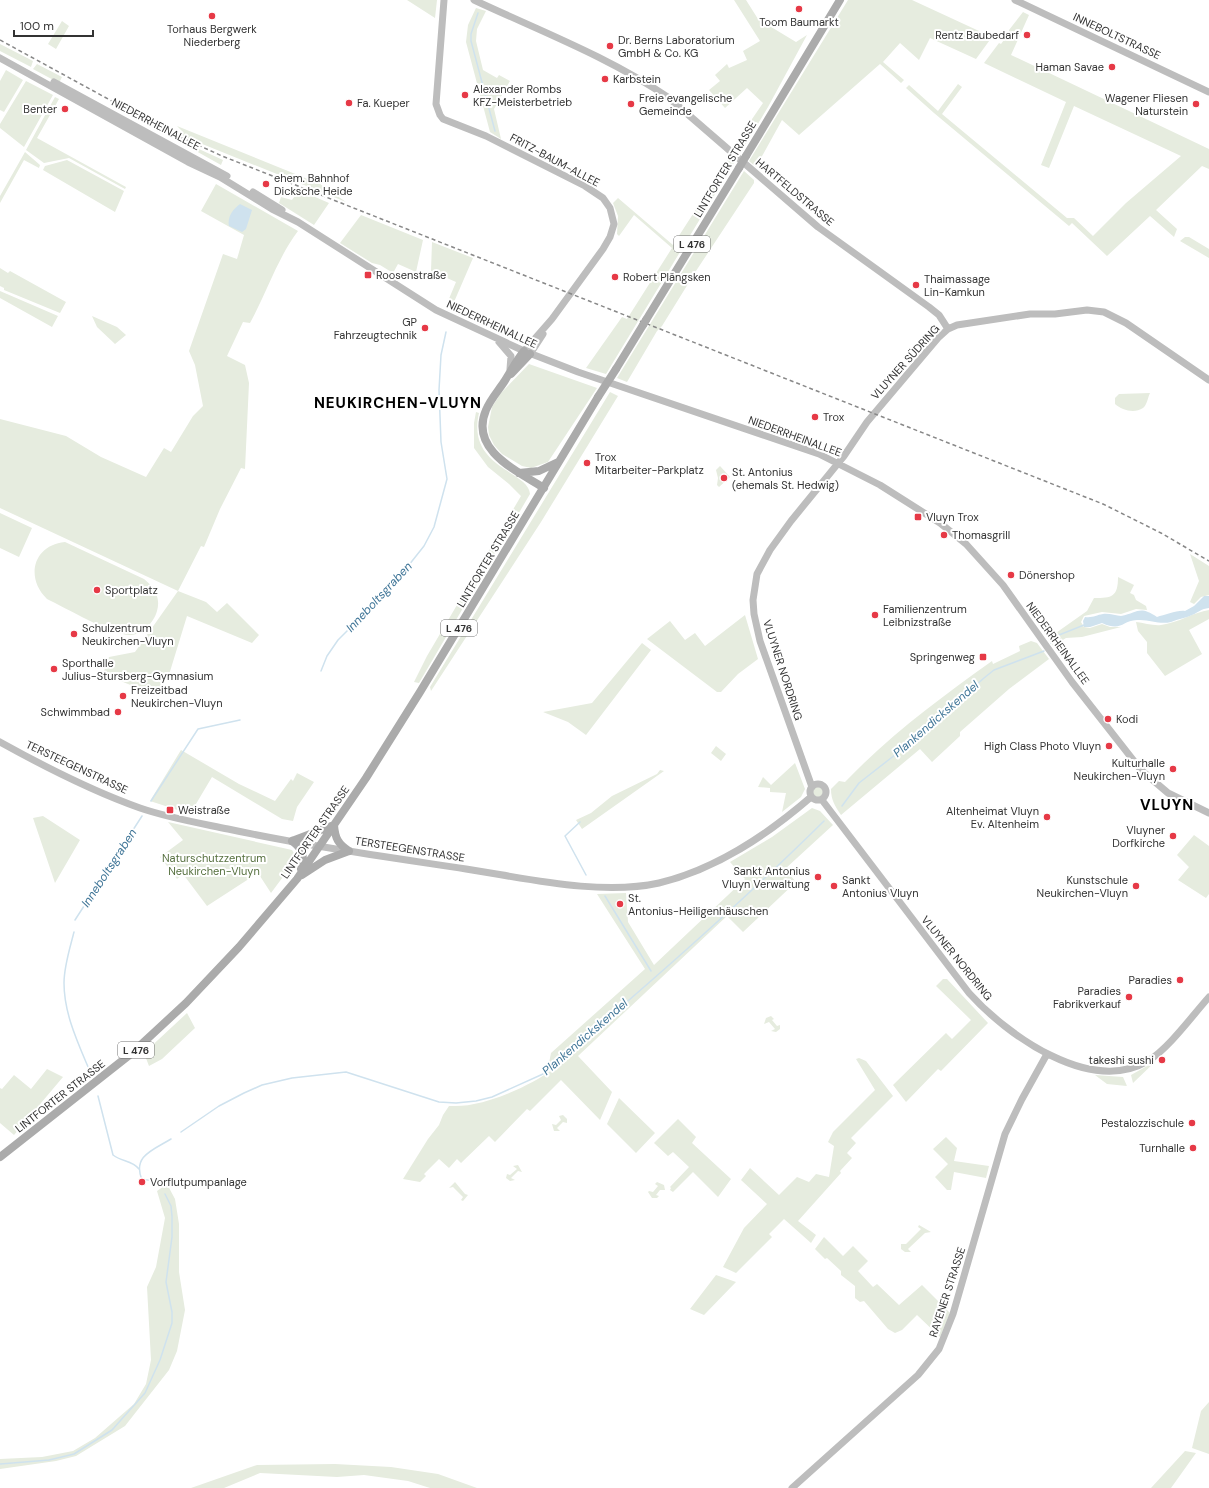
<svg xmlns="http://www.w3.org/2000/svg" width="1209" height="1488" font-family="'DM Sans',sans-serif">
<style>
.green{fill:#e6ecdf}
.water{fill:#cfe2ee}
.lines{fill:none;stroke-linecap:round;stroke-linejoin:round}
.stream{stroke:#cfe2ee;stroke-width:1.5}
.secondary{stroke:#bdbdbd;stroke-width:7}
.primary{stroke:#ababab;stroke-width:8}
.rail{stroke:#888;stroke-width:1.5;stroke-dasharray:4 3;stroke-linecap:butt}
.primary-bridge{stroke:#ababab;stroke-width:8}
.poi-dot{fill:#e63946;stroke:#fff;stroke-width:1.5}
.labels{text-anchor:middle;stroke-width:4;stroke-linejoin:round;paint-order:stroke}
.shield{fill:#fff;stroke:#707070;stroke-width:1}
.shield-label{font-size:10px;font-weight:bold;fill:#333}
.poi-label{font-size:11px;fill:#333;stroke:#fff;text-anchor:start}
.street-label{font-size:11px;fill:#333;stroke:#fff}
.park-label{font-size:11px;fill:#56703f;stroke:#fff}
.water-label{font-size:12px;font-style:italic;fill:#3f7597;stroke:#fff}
.district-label{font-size:15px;font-weight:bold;letter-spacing:1px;fill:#000;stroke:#fff}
</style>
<rect width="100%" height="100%" fill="#fff"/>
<path class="green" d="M 407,0 L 437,0 L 435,18 Z
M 734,0 L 746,0 L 758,19 L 796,42 L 807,35 L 768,107 L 741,152 L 734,148 L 737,141 L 763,103 L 747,88 L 725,108 L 709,90 L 720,81 L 715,75 L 727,64 L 729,68 L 747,60 L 743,51 L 760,41 Z
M 848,0 L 912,0 L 992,37 L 976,59 L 930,38 L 919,60 L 900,43 L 883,62 L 904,80 L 901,83 L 880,64 L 799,135 L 782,120 L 756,167 L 749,161 Z
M 476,8 L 486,11 L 477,29 L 476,41 L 483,70 L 497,78 L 499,75 L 510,81 L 494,109 L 501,139 L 490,132 L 466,42 L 468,25 Z
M 1023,12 L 1029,15 L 1011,55 L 1209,149 L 1209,169 L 1202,166 L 1156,210 L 1177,229 L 1174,237 L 1150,216 L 1107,256 L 1072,223 L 1069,226 L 934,113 L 906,88 L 909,85 L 938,111 L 958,84 L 962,87 L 942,114 L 1067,218 L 1074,218 L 1093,236 L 1126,203 L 1181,156 L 1074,106 L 1049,168 L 1041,165 L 1066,102 L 984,63 L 999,43 L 1001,44 L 1009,33 L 1009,30 Z
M 62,21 L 69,26 L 56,49 L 48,44 Z
M 0,44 L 33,61 L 31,67 L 0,51 Z
M 37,64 L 62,77 L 59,83 L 33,69 Z
M 6,70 L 23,80 L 4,112 L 0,110 L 0,81 Z
M 26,81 L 53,95 L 24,147 L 0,128 L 0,124 Z
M 55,97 L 59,99 L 37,138 L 126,187 L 125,189 L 69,158 L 44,163 L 26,150 Z
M 177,126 L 320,184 L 346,202 L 180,135 L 182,131 Z
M 177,139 L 223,160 L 221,165 L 178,141 Z
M 25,152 L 40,165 L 39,168 L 24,160 L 0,203 L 0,196 Z
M 729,158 L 734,163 L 606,374 L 586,368 L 622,317 L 627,319 L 672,248 L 634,215 L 619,236 L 617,234 L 618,216 L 613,203 L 618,198 L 673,245 Z
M 67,160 L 124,191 L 115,212 L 43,170 L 45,166 Z
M 744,171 L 754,180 L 754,183 L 696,271 L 662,326 L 657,331 L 627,382 L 617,378 Z
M 216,184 L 298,231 C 277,259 267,292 250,323 L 243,322 L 227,356 L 245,365 L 249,383 L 245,469 L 241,468 L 220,509 L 204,547 L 201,546 L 178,591 L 206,602 L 217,612 L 227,603 L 259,635 L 252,643 L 187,616 L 168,678 L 153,694 L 103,674 L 109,657 L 135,652 L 178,591 L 0,508 L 0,419 L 66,436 L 101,457 L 146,477 L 164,448 L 171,452 L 193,416 L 203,406 L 195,365 L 189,351 L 223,254 L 237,259 L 244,235 L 201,211 Z
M 299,190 L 329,203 L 314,225 L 279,203 L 281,197 L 292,200 Z
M 361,215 L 423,240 L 416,272 L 398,264 L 393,273 L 380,265 L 372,263 L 340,243 Z
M 1185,237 L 1189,237 L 1209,249 L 1209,258 L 1180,241 Z
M 432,242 L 473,258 L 451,309 L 446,306 L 456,282 L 431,271 Z
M 0,268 L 8,273 L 10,271 L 66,302 L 60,313 L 4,290 L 4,288 L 0,286 Z
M 0,291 L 58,316 L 52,327 L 0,298 Z
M 92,316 L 117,327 L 126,335 L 115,344 L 97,327 Z
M 529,364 L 597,388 L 548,462 L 531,468 L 522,466 L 502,454 L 494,445 L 489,435 L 488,427 L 492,407 L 501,393 Z
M 610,392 L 618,396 L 541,522 L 431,691 L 430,687 Z
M 1150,393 C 1148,397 1147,405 1143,408 C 1134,414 1122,410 1115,404 L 1115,398 L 1119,394 Z
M 476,412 L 479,413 C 466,468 529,471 530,494 L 419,683 L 414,682 L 427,656 L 521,496 L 509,484 L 488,467 L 474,448 L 474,423 Z
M 720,466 L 730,477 L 719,487 L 717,485 L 718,478 L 716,470 Z
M 0,513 L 32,528 L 19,557 L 0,548 Z
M 65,542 L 144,579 C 154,587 161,597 157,611 C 154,622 143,634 131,635 C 116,637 64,607 47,599 C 25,578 33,545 65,542 Z
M 1190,554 L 1209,566 L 1209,595 L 1201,597 L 1194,604 L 1190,602 L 1199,581 Z
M 1118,577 L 1134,585 L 1130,593 L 1134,595 L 1136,600 L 1146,606 L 1147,610 L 1136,609 L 1121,614 L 1102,612 L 1084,616 L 1081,622 L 1084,627 L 1090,628 L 1102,624 L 1110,627 L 1121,627 L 1082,637 L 1066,638 L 1053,646 L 1050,641 L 1053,635 L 1087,611 L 1094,598 C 1112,598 1118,597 1118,577 Z
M 1209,610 L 1209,619 L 1189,630 L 1202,654 L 1165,676 L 1147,653 L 1147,642 L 1138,631 L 1136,622 C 1144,623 1154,626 1161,625 C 1178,623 1194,612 1209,610 Z
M 745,615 L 758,659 L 738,674 L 721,692 L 717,692 L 647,639 L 670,621 L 685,640 L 695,633 L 705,646 Z
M 1031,641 L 1037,643 L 1049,659 L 1009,689 L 960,732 L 960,736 L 932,762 L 920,749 L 841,815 C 835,806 831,800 831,789 L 839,781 L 845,782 C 889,736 940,698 992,661 L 993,664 L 1020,651 L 1019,646 Z
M 642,643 L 651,650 L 586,735 L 568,722 L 543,712 L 592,703 Z
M 716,746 L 726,754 L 721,761 L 711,753 Z
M 181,750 L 239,784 L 275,801 L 291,779 L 293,781 L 297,773 L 314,782 L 297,807 L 293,821 L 282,819 L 212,777 L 190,814 L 150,801 Z
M 795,763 L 805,789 L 801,797 L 782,812 L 786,793 L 770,792 L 770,788 L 758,787 L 763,777 L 771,785 Z
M 660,770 L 664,771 L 582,829 L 576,820 L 591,813 L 612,796 L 657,774 Z
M813 792a5 5 0 1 1 10 0a5 5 0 1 1-10 0Z
M 812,808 L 820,811 L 833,825 L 785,869 L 796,882 L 743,932 L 727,916 L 578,1056 L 612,1092 L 600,1120 L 561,1080 L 530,1111 L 527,1109 L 495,1142 L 489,1136 L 461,1163 L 457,1159 L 449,1168 L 439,1159 L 424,1174 L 426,1176 L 420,1182 L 403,1179 L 428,1139 L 439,1125 L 443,1115 L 449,1106 C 457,1106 466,1106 474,1104 C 499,1099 534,1084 554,1068 L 549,1063 L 551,1053 L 645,969 L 597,894 L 626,893 L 628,922 L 654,965 L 745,879 L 730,862 L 772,837 Z
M 43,816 L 80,840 L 55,883 L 33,818 Z
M 168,822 L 292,850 L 297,858 L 271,893 L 258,873 L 207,906 L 183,874 L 177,879 L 160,857 L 183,840 Z
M 1194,835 L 1209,846 L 1209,894 L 1206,898 L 1178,880 L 1189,867 L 1177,855 Z
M 943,979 L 947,979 L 988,1023 L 941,1071 L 938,1069 L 906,1102 L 893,1085 L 946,1033 L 952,1039 L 971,1020 L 936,986 Z
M 187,1013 L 195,1028 L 162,1059 L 149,1066 L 144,1053 Z
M 771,1016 L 774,1019 L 772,1020 L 777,1026 L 780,1025 L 780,1029 L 776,1032 L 771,1031 L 775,1029 L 769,1022 L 764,1024 L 766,1018 Z
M 859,1058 L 866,1061 L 893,1096 L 851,1138 L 856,1143 L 847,1153 L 852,1158 L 840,1171 L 841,1173 L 798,1221 L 816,1235 L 811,1243 L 784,1219 L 769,1234 L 772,1237 L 736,1273 L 723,1267 L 744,1228 L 767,1204 L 741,1180 L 750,1168 L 779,1195 L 797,1177 L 809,1182 L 816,1174 L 829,1177 L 834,1146 L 828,1142 L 833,1132 L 875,1090 L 856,1059 Z
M 1156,1061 L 1133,1083 L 1131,1075 Z
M 47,1069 L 63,1077 L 14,1135 L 0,1123 L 0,1088 L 2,1089 L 14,1075 L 31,1089 Z
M 1095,1075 L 1123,1077 L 1127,1086 L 1107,1084 Z
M 619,1098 L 655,1133 L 636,1153 L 607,1124 Z
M 563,1115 L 567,1119 L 567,1123 L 563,1122 L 557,1128 L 560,1131 L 554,1131 L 552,1124 L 556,1125 L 561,1120 L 559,1116 Z
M 678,1119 L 696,1137 L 692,1143 L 731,1179 L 718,1197 L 693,1172 L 673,1192 L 670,1190 L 671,1188 L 670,1187 L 689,1167 L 673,1152 L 668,1156 L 654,1143 Z
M 946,1137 L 957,1148 L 954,1161 L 989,1166 L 986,1178 L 954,1172 L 951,1190 L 947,1190 L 935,1177 L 948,1164 L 933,1149 Z
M 518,1165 L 522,1172 L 518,1171 L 511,1178 L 515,1180 L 510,1181 L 506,1178 L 507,1174 L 510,1175 L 517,1169 L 513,1166 Z
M 455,1182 L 465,1194 L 468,1195 L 463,1201 L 461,1200 L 463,1197 L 453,1187 L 449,1188 Z
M 657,1182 L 664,1185 L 665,1190 L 660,1190 L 656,1195 L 659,1196 L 657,1198 L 652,1198 L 648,1192 L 649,1191 L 653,1192 L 658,1186 L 655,1184 Z
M 167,1184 L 175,1199 L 179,1224 L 179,1272 L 185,1310 L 177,1351 L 169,1370 L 125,1426 L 76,1456 L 56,1461 L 0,1469 L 0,1459 L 42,1457 L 73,1451 L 95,1438 L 134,1404 L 146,1384 L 151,1360 L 147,1287 L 156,1267 L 165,1218 L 157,1191 Z
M 919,1225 L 931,1232 L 925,1233 L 908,1249 L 911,1252 L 905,1252 L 901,1249 L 901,1244 L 906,1244 L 921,1229 L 918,1227 Z
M 824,1237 L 843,1256 L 853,1246 L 868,1261 L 858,1271 L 873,1287 L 877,1284 L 899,1305 L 922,1285 L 950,1313 L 940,1337 L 917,1315 L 902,1330 L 895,1333 L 888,1329 L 864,1301 L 860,1302 L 855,1298 L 855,1286 L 841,1275 L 841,1271 L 827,1258 L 825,1259 L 815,1249 Z
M 716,1275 L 736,1282 L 704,1315 L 690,1309 Z
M 1209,1402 L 1209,1454 L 1192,1448 L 1201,1411 Z
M 1185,1451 L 1196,1453 L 1171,1488 L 1151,1488 Z
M 335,1464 L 391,1467 L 438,1474 L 477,1488 L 486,1488 L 430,1488 L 408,1481 L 364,1475 L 337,1477 L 260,1473 L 224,1488 L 191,1488 L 257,1465 Z"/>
<path class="water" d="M 240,204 L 252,210 L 246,229 L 242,232 L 229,226 C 227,217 233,209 240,204 Z
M 1204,596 L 1209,596 L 1209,608 C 1201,609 1199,612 1192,615 C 1186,618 1178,619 1171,622 C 1159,625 1150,619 1137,620 C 1121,621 1122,632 1102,623 L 1090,627 L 1084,627 L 1083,621 L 1085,617 C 1093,618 1096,615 1103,614 C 1109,613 1116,616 1121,616 C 1138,613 1139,605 1157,617 C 1165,615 1177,610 1185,611 L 1194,606 Z"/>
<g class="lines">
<path class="stream" d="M 478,13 L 471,34 L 471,41 L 495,131
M 1051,643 L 1059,635 L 1084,625
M 321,671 L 327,656 L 338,640 L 393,585 L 424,546 L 434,527 L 447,479 L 441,442 L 439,390 L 441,355 L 446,332
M 151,801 L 198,729 L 240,720
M 842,806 L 859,783 L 891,758 L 906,747 L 984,678 L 994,670 L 1044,651
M 580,822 L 565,836 L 586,875
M 605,896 L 651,971
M 75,920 L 142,816
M 74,932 C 70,948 64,966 64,983 C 64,1015 79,1045 91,1074
M 98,1096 L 113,1155 C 122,1162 132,1160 139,1169
M 181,1132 L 219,1106 L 244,1093 L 262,1085 L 292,1078 L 346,1072 L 439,1102 L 456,1103 L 476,1101 L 492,1097 L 543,1074 C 638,993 734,910 824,821
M 156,1183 L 152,1180 L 142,1180 C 132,1156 153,1150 171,1139
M 0,1464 L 49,1460 L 74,1454 L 112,1430 L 145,1393 L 160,1360 L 172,1323 L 172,1312 L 166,1282 L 172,1237 L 172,1216 L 171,1206 L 165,1194"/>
<path class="secondary" d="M 444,0 L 436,104 L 440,115 L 443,119 L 486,136 L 585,186 L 603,198 L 610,208 L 614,224 L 610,237 L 603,249 L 552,319 L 524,351
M 474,0 C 540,31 609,57 669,98 L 818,227 L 929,307 L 939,315 L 948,329
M 1015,0 L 1209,92
M 0,58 L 188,162 L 220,177 L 272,209 L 298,222 L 436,310 L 524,351 L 578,372 L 819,454 L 880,485 L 940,523 L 966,544 L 1003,585 L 1072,682 L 1141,770 L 1168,793 L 1209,813
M 54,82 L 227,176
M 253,192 L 282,210
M 499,342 L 511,356 L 510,369
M 530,354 L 543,334
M 0,742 C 45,767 92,791 140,808 C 169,818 199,823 228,829 C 307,846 387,857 466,869 C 525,878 600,896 659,883 C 717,869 767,835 811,797
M810 792a8 8 0 1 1 16 0a8 8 0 1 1-16 0Z
M 812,787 L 760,641 L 754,614 L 753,600 L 757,574 L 770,550 L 791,521 L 844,456 L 867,422 L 938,338 L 948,329 L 957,325 L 1030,314 L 1055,314 L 1087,310 L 1104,312 L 1126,323 L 1209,380
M 822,800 L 969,993 C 1007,1035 1090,1095 1148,1061 C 1169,1048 1192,1016 1209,997
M 792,1488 L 918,1375 L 939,1349 L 953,1314 L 1005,1134 L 1022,1099 L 1047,1054"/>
<path class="primary" d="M 746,156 L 840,0
M 646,320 L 739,168
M 524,351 C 516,361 511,371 504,382 C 498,391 490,400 486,410 C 469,450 517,471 544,488
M 616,369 L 643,325
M 511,374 L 530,354
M 519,473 L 539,471 L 558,462
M 334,825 C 335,838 338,844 349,851
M 292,841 L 334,825
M 292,841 C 303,849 305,856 301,869
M 302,875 L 325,860 L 349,851
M 0,1157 L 132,1053 L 186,1003 L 239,947 L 297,879 L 366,778 L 420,692 L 598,397"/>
<path class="rail" d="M 0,40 L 165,130 L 222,156 L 1103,504 L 1161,533 L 1209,561"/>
<path class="primary-bridge" d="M 739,168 L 746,156
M 643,325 L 646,320
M 598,397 L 616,369"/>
</g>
<g class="poi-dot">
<circle cx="799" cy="9" r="4"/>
<circle cx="212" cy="16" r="4"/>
<circle cx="1027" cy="35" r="4"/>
<circle cx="610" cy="46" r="4"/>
<circle cx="1112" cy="67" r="4"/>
<circle cx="605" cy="79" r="4"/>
<circle cx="465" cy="95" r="4"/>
<circle cx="349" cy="103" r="4"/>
<circle cx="631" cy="104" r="4"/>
<circle cx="1196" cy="104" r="4"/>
<circle cx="65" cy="109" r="4"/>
<circle cx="266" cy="184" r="4"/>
<rect x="364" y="271" width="8" height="8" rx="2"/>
<circle cx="615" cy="277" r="4"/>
<circle cx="916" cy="285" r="4"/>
<circle cx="425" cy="328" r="4"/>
<circle cx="815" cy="417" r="4"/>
<circle cx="587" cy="463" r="4"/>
<circle cx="724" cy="478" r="4"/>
<rect x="914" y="513" width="8" height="8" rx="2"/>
<circle cx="944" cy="535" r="4"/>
<circle cx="1011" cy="575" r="4"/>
<circle cx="97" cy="590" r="4"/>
<circle cx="875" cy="615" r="4"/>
<circle cx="74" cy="634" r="4"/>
<rect x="979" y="653" width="8" height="8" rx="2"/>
<circle cx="54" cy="669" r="4"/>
<circle cx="123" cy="696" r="4"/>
<circle cx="118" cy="712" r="4"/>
<circle cx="1108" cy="719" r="4"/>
<circle cx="1109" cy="746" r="4"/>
<circle cx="1173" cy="769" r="4"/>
<rect x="166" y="806" width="8" height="8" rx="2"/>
<circle cx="1047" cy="817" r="4"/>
<circle cx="1173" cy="836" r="4"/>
<circle cx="818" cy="877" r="4"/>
<circle cx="834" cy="886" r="4"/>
<circle cx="1136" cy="886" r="4"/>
<circle cx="620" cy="904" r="4"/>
<circle cx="1180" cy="980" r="4"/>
<circle cx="1129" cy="997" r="4"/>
<circle cx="1162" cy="1060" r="4"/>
<circle cx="1192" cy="1123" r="4"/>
<circle cx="1193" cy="1148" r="4"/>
<circle cx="142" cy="1182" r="4"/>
</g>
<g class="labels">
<g class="shield">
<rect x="674" y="236" width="36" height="16" rx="3"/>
<rect x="441" y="620" width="36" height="16" rx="3"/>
<rect x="118" y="1042" width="36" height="16" rx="3"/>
</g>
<g class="shield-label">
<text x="692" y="248">L 476</text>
<text x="459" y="632">L 476</text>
<text x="136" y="1054">L 476</text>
</g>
<g class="poi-label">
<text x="799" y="26" text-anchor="middle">Toom Baumarkt</text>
<text x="212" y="33" text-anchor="middle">Torhaus Bergwerk<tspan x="212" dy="13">Niederberg</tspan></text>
<text x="1019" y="39" text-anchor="end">Rentz Baubedarf</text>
<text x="618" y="44">Dr. Berns Laboratorium<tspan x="618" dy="13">GmbH &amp; Co. KG</tspan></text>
<text x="1104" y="71" text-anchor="end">Haman Savae</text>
<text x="613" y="83">Karbstein</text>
<text x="473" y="93">Alexander Rombs<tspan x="473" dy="13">KFZ-Meisterbetrieb</tspan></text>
<text x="639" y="102">Freie evangelische<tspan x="639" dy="13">Gemeinde</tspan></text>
<text x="1188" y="102" text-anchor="end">Wagener Fliesen<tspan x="1188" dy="13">Naturstein</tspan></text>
<text x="357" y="107">Fa. Kueper</text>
<text x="57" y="113" text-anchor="end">Benter</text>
<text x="274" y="182">ehem. Bahnhof<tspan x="274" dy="13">Dicksche Heide</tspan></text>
<text x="376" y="279">Roosenstraße</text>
<text x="623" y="281">Robert Plängsken</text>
<text x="924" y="283">Thaimassage<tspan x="924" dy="13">Lin-Kamkun</tspan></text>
<text x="417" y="326" text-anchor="end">GP<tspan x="417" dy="13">Fahrzeugtechnik</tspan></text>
<text x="823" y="421">Trox</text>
<text x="595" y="461">Trox<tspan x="595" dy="13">Mitarbeiter-Parkplatz</tspan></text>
<text x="732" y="476">St. Antonius<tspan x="732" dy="13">(ehemals St. Hedwig)</tspan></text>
<text x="926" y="521">Vluyn Trox</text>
<text x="952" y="539">Thomasgrill</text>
<text x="1019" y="579">Dönershop</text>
<text x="105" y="594">Sportplatz</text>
<text x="883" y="613">Familienzentrum<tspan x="883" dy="13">Leibnizstraße</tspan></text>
<text x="82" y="632">Schulzentrum<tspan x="82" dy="13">Neukirchen-Vluyn</tspan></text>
<text x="975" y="661" text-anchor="end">Springenweg</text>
<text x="62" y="667">Sporthalle<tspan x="62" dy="13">Julius-Stursberg-Gymnasium</tspan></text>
<text x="131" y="694">Freizeitbad<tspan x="131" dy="13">Neukirchen-Vluyn</tspan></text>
<text x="110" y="716" text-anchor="end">Schwimmbad</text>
<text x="1116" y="723">Kodi</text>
<text x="1101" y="750" text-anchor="end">High Class Photo Vluyn</text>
<text x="1165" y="767" text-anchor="end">Kulturhalle<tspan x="1165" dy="13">Neukirchen-Vluyn</tspan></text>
<text x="178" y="814">Weistraße</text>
<text x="1039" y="815" text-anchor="end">Altenheimat Vluyn<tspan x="1039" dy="13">Ev. Altenheim</tspan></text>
<text x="1165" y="834" text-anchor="end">Vluyner<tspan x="1165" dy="13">Dorfkirche</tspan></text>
<text x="810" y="875" text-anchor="end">Sankt Antonius<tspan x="810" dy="13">Vluyn Verwaltung</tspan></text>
<text x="842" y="884">Sankt<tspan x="842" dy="13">Antonius Vluyn</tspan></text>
<text x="1128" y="884" text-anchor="end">Kunstschule<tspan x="1128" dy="13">Neukirchen-Vluyn</tspan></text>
<text x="628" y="902">St.<tspan x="628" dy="13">Antonius-Heiligenhäuschen</tspan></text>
<text x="1172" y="984" text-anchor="end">Paradies</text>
<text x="1121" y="995" text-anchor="end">Paradies<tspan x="1121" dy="13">Fabrikverkauf</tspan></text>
<text x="1154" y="1064" text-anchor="end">takeshi sushi</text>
<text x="1184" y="1127" text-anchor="end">Pestalozzischule</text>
<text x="1185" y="1152" text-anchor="end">Turnhalle</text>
<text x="150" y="1186">Vorflutpumpanlage</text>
</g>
<g class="street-label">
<text transform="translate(1117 36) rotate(25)" y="4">INNEBOLTSTRASSE</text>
<text transform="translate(156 124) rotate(28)" y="4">NIEDERRHEINALLEE</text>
<text transform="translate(555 160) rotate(28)" y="4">FRITZ-BAUM-ALLEE</text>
<text transform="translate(725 169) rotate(-59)" y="4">LINTFORTER STRASSE</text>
<text transform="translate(795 192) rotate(40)" y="4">HARTFELDSTRASSE</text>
<text transform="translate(492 324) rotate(25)" y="4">NIEDERRHEINALLEE</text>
<text transform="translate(905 362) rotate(-48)" y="4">VLUYNER SÜDRING</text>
<text transform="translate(795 436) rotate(20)" y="4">NIEDERRHEINALLEE</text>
<text transform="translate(488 559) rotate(-59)" y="4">LINTFORTER STRASSE</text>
<text transform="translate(1058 643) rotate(54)" y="4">NIEDERRHEINALLEE</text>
<text transform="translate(783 670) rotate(72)" y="4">VLUYNER NORDRING</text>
<text transform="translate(77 767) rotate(25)" y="4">TERSTEEGENSTRASSE</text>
<text transform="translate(315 832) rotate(-55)" y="4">LINTFORTER STRASSE</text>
<text transform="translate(410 849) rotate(9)" y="4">TERSTEEGENSTRASSE</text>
<text transform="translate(957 958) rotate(51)" y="4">VLUYNER NORDRING</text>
<text transform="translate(60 1096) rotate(-38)" y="4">LINTFORTER STRASSE</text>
<text transform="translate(947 1292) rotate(-72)" y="4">RAYENER STRASSE</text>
</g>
<g class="park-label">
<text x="214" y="862">Naturschutzzentrum<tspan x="214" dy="13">Neukirchen-Vluyn</tspan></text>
</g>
<g class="water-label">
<text transform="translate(379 597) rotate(-47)" y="4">Inneboltsgraben</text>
<text transform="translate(936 719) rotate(-41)" y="4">Plankendickskendel</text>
<text transform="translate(109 868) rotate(-57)" y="4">Inneboltsgraben</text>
<text transform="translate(585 1037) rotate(-41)" y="4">Plankendickskendel</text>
</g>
<g class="district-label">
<text x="398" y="408">NEUKIRCHEN-VLUYN</text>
<text x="1167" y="810">VLUYN</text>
</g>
</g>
<path d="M14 30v6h79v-6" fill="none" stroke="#333333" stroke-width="2"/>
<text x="20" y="30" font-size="12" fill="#333333" stroke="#ffffff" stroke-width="3" paint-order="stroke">100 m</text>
</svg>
